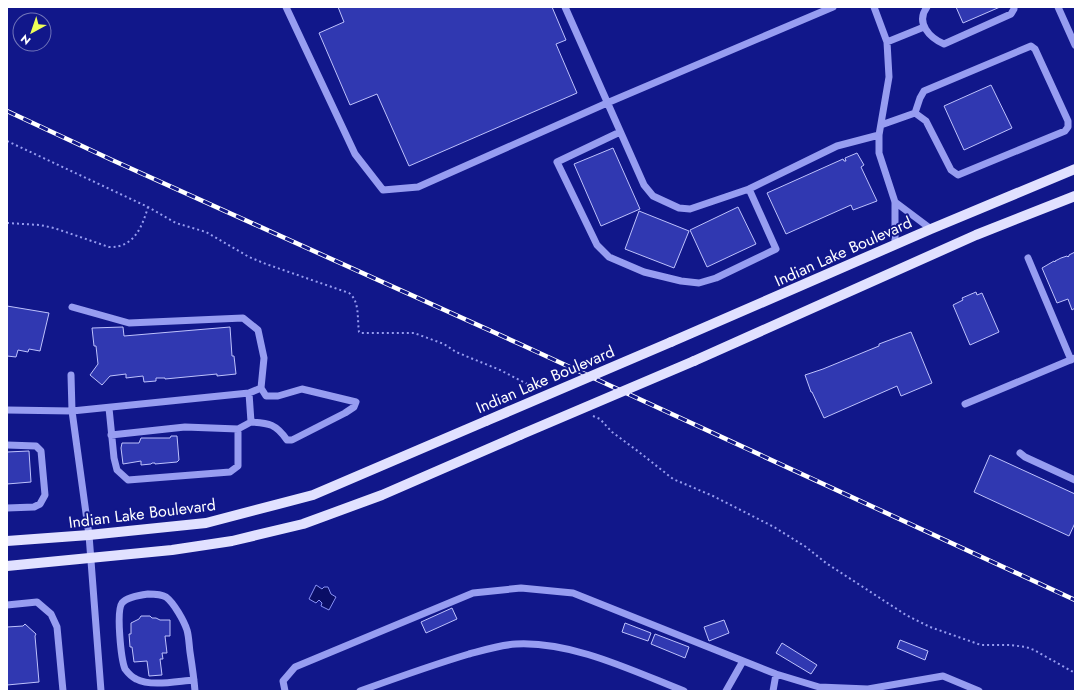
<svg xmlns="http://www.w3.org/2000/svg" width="1082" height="698" font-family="Jost,sans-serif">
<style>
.water{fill:#0a0e66;stroke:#8891f5}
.building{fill:#3038b1;stroke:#bec2fd}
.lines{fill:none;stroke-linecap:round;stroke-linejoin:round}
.path{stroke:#979df1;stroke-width:2;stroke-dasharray:2 3;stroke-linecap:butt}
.minor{stroke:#979df1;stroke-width:7}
.major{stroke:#e1e1ff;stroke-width:10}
.rail-casing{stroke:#fff;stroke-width:4.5}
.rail{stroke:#11178a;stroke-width:3;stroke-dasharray:9;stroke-linecap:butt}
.major-bridge{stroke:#e1e1ff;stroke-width:10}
.labels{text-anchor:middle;stroke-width:4;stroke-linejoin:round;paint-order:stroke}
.street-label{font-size:16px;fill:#fff;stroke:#11178a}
</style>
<rect width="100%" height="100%" fill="#11178a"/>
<path class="water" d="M 316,585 L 322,589 L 324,587 L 328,587 L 331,594 L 336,597 L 329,610 L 321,606 L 322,603 L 319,600 L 316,603 L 309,599 Z"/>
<path class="building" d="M 338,7 L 552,7 L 566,40 L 556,44 L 577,93 L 409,166 L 377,94 L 350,105 L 319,33 L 344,22 Z
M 956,7 L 1000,7 L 963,23 Z
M 991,85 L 1012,128 L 964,150 L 944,106 Z
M 613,148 L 640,209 L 601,226 L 574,164 Z
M 857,153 L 864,165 L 861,167 L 877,201 L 853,210 L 851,205 L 786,234 L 767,193 L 843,159 L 844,161 L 846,161 L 845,158 Z
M 738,207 L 756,244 L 707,267 L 690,230 Z
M 639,211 L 689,231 L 674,268 L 625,249 Z
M 1075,252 L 1075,308 L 1072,310 L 1068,299 L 1057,303 L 1042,268 L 1054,261 L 1055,262 L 1055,261 L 1061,258 L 1067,256 L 1068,257 L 1069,256 L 1069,255 Z
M 976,292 L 977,295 L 982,293 L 999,332 L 970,345 L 953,305 L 963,300 L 962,298 Z
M 7,306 L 49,313 L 40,351 L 29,349 L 28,352 L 18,350 L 16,357 L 7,356 Z
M 123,327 L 124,336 L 230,327 L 232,356 L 234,356 L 236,374 L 217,376 L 217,374 L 165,379 L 165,378 L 156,378 L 156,381 L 144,382 L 143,376 L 126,378 L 126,374 L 110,376 L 102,385 L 90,375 L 98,364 L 96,346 L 94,346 L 92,328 Z
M 911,332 L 932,383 L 901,396 L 897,386 L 824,418 L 812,392 L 811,392 L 805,375 L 823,369 L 879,346 L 879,344 Z
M 171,436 L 177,436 L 179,460 L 177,462 L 155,464 L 155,463 L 152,463 L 151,464 L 141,465 L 141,461 L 123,464 L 121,448 L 122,443 L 139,443 L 141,438 L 170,438 Z
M 29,451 L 31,482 L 7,484 L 7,452 Z
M 990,455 L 1075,494 L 1075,523 L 1069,536 L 974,492 Z
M 452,608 L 457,619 L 426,633 L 421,622 Z
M 141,616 L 150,616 L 152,618 L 156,618 L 160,620 L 170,620 L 170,636 L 165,636 L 167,653 L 162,653 L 163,659 L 160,659 L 162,675 L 149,676 L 147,661 L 134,662 L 132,647 L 130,647 L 129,634 L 131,634 L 131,623 L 139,619 Z
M 724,620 L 729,633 L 709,641 L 704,627 Z
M 625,623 L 651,633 L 648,641 L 622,632 Z
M 25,624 L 36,634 L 35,636 L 39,682 L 7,685 L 7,627 L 23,626 Z
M 655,634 L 689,647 L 685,658 L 651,644 Z
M 900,640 L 928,651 L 925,660 L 897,648 Z
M 782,643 L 817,665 L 811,674 L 776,653 Z"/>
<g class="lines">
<path class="path" d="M 7,141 L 148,207 L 176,223 L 206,232 L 249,257 L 266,264 L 349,293 C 360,301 357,319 359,332 L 360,333 L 414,333 L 444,344 L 456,352 L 500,370 L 535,388
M 7,223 L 40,225 L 54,228 L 109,247 C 134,248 142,227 148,207
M 593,416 L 600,419 L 612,432 L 639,452 L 673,479 L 713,496 L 774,527 L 806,547 L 826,563 L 906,615 L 930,627 L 981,645 L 1010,645 L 1026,647 L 1034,650 L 1075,673"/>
<path class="minor" d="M 286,7 L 355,154 L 383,190 L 418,187 L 607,103 L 833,7
M 565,7 L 644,185 L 653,196 L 679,208 L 690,209 L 749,189 L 837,146 L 879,135
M 874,7 L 887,42 L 889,77 L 879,135 L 879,153 L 895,202 L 895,245
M 927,7 C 915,23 930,38 944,44 L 1011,14 L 1014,9 L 1014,7
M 1058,7 L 1075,45
M 887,42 L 924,27
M 881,125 L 915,113 L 926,121 L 951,170 L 958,175 L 1065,131 L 1068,127 L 1068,121 L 1035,49 L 1031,46 L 924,91 L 920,98 L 915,113
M 620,132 L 557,162 L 597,245 L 609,257 L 644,272 L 681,281 L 699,283 L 716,278 L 776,249 L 749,189
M 895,202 L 931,229
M 1028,258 L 1071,360
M 71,375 L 72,411 L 249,393 L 261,388 L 264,358 L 258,330 L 243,318 L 129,323 L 72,307
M 965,404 L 1075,358
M 109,408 L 114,458 L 117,470 L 128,480 L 230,472 L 238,466 L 238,429
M 7,410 L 72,411 L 89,535 L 101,691
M 251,422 C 269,423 276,424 287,440 L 292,440 L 345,413 L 354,407 L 356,402 L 302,389 L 278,396 L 266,396 L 261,388
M 111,435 L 185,427 L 238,429 L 251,422 L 249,393
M 7,445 L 36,446 L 41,451 L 45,495 L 40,504 L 34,507 L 7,508
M 1020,453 L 1025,457 L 1075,480
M 7,605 L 37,602 L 51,614 L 57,627 L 63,691
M 194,680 C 178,681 151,687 136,679 C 132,677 128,673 125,669 C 121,659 116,611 122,603 C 127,597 140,595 148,594 C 154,594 161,594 166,597 C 174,603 184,621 187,630 C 189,637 189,645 190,652 C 192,665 194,678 195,691
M 285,691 L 283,681 L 295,667 L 473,593 L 521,588 L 573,593 L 776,674 L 819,687 L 868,689 L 943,676 L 979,691
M 360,691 C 396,678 432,665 469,654 C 484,650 500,645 516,644 C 572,641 633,671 684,691
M 726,691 L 743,661
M 773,691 L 776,674"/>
<path class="major" d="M 671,342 L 931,229 L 1075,169
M 694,361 L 976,235 L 1075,196
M 7,541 L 89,535 L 206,523 L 313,495 L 486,421
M 7,566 L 172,550 L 232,541 L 303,524 L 382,495 L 520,435"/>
<defs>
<path id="rail" d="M 7,111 L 112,160 L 522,345 L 1075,600"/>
</defs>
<use href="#rail" class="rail-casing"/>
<use href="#rail" class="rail"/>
<path class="major-bridge" d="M 486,421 L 671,342
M 520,435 L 694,361"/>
</g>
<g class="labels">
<g class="street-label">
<text transform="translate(843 251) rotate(-24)" y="6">Indian Lake Boulevard</text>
<text transform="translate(545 379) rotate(-23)" y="6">Indian Lake Boulevard</text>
<text transform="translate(142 513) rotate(-7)" y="6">Indian Lake Boulevard</text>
</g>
</g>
<rect width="1082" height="698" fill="none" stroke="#ffffff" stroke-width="16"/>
<g transform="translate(32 32) rotate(220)"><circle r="19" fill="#11178a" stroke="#7074b9"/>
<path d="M0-3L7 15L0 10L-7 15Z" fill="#efff57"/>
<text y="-6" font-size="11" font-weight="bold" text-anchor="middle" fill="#ffffff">N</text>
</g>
</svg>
